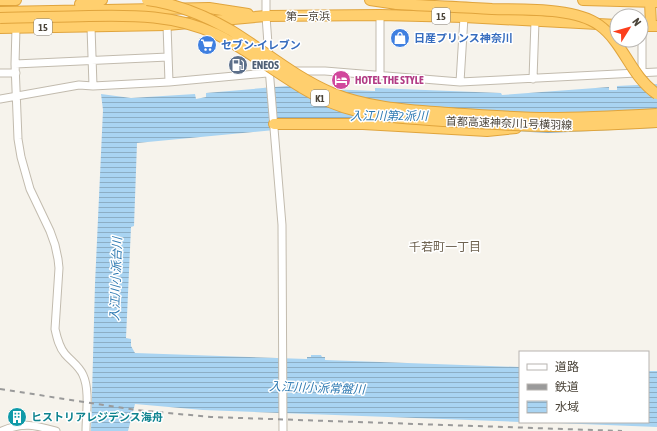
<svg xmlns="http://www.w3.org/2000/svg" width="657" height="431" font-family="'Asap Condensed','Noto Sans JP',sans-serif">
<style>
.water{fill:url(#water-rules)}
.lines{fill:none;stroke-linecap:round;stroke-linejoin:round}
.minor-casing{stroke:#c2bbae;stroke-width:9}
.highway-casing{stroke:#e0a43c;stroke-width:12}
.minor{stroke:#fff;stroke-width:7}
.highway{stroke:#ffcf6e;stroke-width:10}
.rail{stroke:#9a9a9a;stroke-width:2;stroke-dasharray:5 5;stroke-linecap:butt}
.highway-bridge-casing{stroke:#e0a43c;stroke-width:12;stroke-linecap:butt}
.highway-bridge{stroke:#ffcf6e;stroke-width:10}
.labels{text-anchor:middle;stroke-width:3;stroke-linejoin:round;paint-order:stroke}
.shield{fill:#fff;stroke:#817c74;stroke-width:1}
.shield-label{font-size:10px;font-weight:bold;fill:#4b4439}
.street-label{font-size:11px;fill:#4b4439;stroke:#fff}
.shop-label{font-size:11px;font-weight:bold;fill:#366cbe;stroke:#fff;text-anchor:start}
.service-label{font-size:11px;font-weight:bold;fill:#4e5e75;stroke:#fff;text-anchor:start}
.hotel-label{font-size:11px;font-weight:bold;fill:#b23c85;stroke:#fff;text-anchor:start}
.culture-label{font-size:11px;font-weight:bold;fill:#0d838f;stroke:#fff;text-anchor:start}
.water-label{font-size:12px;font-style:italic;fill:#2e7ab2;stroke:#fff}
.neighbourhood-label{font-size:12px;fill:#6e6250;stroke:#fff}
</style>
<defs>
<pattern id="water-rules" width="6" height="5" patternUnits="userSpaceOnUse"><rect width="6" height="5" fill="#a9d4f2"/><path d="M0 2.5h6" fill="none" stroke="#8caec5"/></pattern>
</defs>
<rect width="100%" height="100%" fill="#f6f3ec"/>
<path class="water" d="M 657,84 L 657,128 L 548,133 L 496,130 L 295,128 L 137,143 L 134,226 L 131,227 L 126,338 L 131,339 L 131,346 L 135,353 L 307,359 L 307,357 L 311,357 L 311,355 L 321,355 L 322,357 L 325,357 L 325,360 L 520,367 L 520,422 L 203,410 L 135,404 L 128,431 L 91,431 L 95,284 L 103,110 L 101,94 L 131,98 L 195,94 L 196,99 L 206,97 L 206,93 L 287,86 L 329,89 L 375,91 L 375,88 L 501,93 L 502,95 L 609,87 L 609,90 L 617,90 L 617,86 Z
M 648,371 L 657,371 L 657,427 L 531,422 L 648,422 Z"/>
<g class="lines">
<defs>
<path id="minor" d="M 266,0 L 266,16 L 269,58
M 380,15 L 380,76
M 167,25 L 169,82
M 91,27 L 93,86
M 16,28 L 15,64 L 18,139 L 21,157 L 30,189 L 50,231 L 55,245 L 58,259 L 59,268 L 55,329 C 57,338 59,347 65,354 C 72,362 79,366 83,375 C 90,390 86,415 86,431
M 15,64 L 168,57
M 269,68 L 282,225 L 283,431
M 292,71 L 325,71 L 460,82 L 657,72
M 0,73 L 16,73
M 642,73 L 642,26
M 533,79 L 535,21
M 460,82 L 464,17
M 0,99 L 79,85 L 93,86 L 169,82 L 278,72
M 2,431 C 23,422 35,425 56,431"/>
<path id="highway" d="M 0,0 L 16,0
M 370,0 L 397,4
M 583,0 L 657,2
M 650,2 L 651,26
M 80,4 L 94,3 L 102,0
M 0,12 L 209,8 L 248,14
M 641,26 L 657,26
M 0,28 L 167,25 L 266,16 L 380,15 L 464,17 L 617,25
M 274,124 L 363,124 L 487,131 L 516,128"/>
</defs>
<use href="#minor" class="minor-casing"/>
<use href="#highway" class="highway-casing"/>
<use href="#minor" class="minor"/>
<use href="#highway" class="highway"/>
<path class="rail" d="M 0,389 L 136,410 L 211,417 L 622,431"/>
<defs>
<path id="highway-bridge" d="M 147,0 C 178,4 206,16 232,31 C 266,52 296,78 332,93 C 369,108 409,110 448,113 C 481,115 515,118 548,118 C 584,118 621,116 657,114
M 397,4 C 429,6 460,7 492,9 C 522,10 574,7 599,25 C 624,43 631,77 657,94
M 0,18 C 30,17 59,17 89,16 C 133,15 176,15 216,34 C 263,57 302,97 353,110 C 383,118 415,119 445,121 C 479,123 513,126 548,126 C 584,126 621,124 657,122"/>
</defs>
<use href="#highway-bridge" class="highway-bridge-casing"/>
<use href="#highway-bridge" class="highway-bridge"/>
</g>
<defs>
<symbol id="shop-disc" viewBox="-11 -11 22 22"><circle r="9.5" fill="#3f7fe0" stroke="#fff"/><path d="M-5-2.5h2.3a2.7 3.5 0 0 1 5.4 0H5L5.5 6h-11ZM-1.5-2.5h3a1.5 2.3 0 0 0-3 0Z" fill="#fff"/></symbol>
<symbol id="supermarket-disc" viewBox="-11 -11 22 22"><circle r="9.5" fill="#3f7fe0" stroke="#fff"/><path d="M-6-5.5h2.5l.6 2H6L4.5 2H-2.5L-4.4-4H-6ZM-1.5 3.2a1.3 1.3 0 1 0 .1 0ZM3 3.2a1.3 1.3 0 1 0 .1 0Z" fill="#fff"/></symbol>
<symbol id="fuel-disc" viewBox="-11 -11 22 22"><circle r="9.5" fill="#5c6f8a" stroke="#fff"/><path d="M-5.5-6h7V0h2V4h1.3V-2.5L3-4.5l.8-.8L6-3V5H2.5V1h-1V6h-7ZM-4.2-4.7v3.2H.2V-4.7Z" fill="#fff"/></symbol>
<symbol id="hotel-disc" viewBox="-11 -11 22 22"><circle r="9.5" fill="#d1479c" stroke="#fff"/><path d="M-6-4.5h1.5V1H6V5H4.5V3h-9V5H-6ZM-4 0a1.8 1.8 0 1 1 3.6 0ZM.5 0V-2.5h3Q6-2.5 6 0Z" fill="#fff"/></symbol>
<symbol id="building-disc" viewBox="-11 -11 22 22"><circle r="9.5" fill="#0f9aa8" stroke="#fff"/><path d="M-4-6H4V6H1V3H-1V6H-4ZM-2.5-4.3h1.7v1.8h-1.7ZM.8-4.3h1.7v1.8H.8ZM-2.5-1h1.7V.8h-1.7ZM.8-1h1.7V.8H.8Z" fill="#fff"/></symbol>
</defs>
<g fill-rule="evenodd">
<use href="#shop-disc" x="389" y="27" width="22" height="22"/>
<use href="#supermarket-disc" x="196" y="34" width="22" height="22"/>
<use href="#fuel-disc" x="227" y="54" width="22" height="22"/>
<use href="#hotel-disc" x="330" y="69" width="22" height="22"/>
<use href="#building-disc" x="6" y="406" width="22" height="22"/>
</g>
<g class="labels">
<g class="shield">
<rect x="432" y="8" width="18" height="16" rx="3"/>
<rect x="34" y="19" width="18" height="16" rx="3"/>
<rect x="311" y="90" width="18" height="16" rx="3"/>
</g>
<g class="shield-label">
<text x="441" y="20">15</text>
<text x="43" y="31">15</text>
<text x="320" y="102">K1</text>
</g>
<g class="street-label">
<text x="308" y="20">第一京浜</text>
<text transform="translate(509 123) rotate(2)" y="4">首都高速神奈川1号横羽線</text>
</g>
<g class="shop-label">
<text x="414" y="42">日産プリンス神奈川</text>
<text x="221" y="49">セブン-イレブン</text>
</g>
<g class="service-label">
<text x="252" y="69">ENEOS</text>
</g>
<g class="hotel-label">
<text x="355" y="84">HOTEL THE STYLE</text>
</g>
<g class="culture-label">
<text x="31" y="421">ヒストリアレジデンス海舟</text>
</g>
<g class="water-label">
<text x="389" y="120">入江川第2派川</text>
<text transform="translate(116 279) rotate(-88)" y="4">入江川小派台川</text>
<text transform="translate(317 388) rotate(2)" y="4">入江川小派常盤川</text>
</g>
<g class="neighbourhood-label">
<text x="445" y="251">千若町一丁目</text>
</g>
</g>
<rect x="519" y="351" width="130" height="72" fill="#ffffff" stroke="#b7b4b0"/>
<rect x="527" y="364" width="20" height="6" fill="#ffffff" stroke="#b7b4b0"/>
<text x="555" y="371" font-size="12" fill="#4b4439">道路</text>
<rect x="527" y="384" width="20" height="6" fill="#9a9a9a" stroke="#b7b4b0"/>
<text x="555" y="391" font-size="12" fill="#4b4439">鉄道</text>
<rect x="527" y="401" width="20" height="12" fill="url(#water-rules)" stroke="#b7b4b0"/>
<text x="555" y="411" font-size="12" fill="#4b4439">水域</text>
<g transform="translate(629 28) rotate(53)"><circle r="19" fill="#ffffff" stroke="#b7b4b0"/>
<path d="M0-3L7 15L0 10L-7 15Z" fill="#fc3f1d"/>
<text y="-6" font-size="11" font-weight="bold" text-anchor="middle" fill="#4b4439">N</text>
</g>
</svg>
